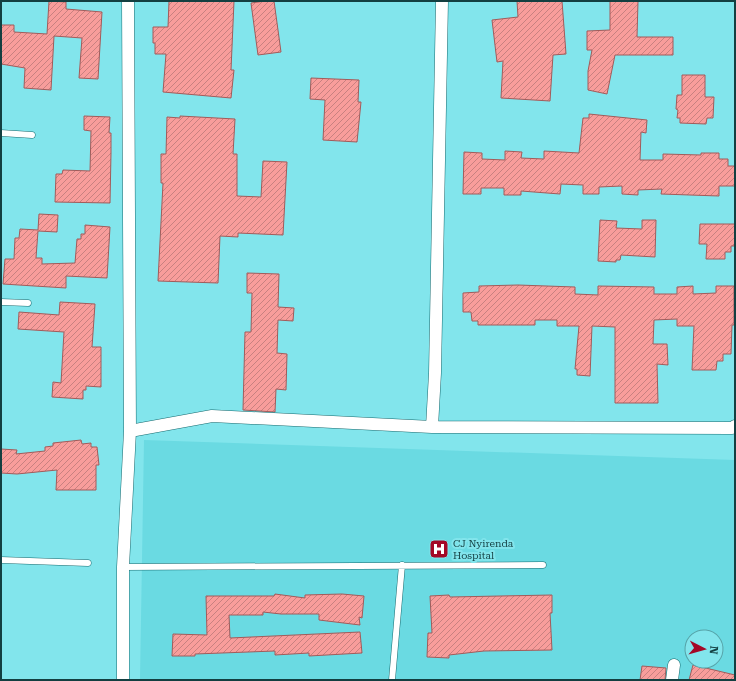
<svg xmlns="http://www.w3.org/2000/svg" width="736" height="681" font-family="'Roboto Serif',serif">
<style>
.built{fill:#6adae2;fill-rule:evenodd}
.building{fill:url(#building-hatch);stroke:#a25b5a}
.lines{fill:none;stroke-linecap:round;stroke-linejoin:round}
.lane-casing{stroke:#176a6f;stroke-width:7}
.street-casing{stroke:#176a6f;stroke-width:13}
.lane{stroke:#fff;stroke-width:6}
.street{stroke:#fff;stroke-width:12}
.labels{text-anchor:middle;stroke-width:4;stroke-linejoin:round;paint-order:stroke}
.poi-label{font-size:10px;fill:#133f41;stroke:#82e5ec;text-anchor:start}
</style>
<defs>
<pattern id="building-hatch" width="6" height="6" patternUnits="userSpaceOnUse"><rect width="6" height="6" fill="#f89d9b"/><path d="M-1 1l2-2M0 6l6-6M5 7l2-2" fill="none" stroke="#c88180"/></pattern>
</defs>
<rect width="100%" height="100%" fill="#82e5ec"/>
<path class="built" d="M 144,440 L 735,460 L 735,680 L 140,680 ZM 692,637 L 716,637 L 716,661 L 692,661 Z"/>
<path class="building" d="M 49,1 L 66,2 L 66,9 L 102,12 L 98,79 L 79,78 L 82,38 L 54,36 L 51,90 L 24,88 L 25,68 L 1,64 L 1,25 L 14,25 L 14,32 L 47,34 Z
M 169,1 L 234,1 L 231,70 L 234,70 L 231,98 L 163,92 L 166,54 L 155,54 L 155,43 L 153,43 L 153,27 L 168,27 Z
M 265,1 L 274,1 L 281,52 L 258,55 L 251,3 Z
M 517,1 L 562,1 L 566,54 L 553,55 L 550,101 L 501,98 L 503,61 L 497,62 L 492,20 L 518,17 Z
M 610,1 L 638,1 L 637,37 L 673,37 L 673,55 L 615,55 L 607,94 L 588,90 L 588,71 L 592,50 L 587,50 L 587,31 L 610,30 Z
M 682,75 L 705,75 L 705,97 L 714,97 L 713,118 L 707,118 L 706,124 L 680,123 L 680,118 L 677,118 L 678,110 L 676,109 L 677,95 L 682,95 Z
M 311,78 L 359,80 L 358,102 L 361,102 L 357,142 L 323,140 L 325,100 L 310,99 Z
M 589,114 L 647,120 L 646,133 L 641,132 L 640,160 L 663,160 L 663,154 L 701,155 L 701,153 L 719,153 L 719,159 L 728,159 L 728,166 L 735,166 L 735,186 L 719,186 L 719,196 L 661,194 L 662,189 L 638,190 L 638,195 L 622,194 L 622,186 L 599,187 L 599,194 L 583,194 L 583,185 L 561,184 L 560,194 L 521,191 L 521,195 L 504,195 L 504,188 L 481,188 L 481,194 L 463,194 L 464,152 L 482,153 L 482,159 L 505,160 L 505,151 L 522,152 L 521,158 L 544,159 L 544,151 L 579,153 L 583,118 L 589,118 Z
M 84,116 L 110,117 L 109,133 L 111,133 L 111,153 L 110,203 L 55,202 L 56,174 L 62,174 L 63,170 L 90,171 L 91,131 L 84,130 Z
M 180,116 L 235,119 L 233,154 L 237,154 L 237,196 L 261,197 L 263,161 L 287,162 L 283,235 L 238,233 L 238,237 L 220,236 L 218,283 L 158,281 L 163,183 L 161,183 L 161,154 L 166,154 L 167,117 L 180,118 Z
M 39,214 L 58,215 L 57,232 L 38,231 L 36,258 L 42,258 L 42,264 L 75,263 L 77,239 L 81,239 L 81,234 L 85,234 L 85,225 L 110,227 L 107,278 L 66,276 L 66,288 L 3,284 L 5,259 L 14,259 L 15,238 L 19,238 L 20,229 L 38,230 Z
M 600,220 L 617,221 L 616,228 L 642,229 L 642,220 L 656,220 L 655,257 L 621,255 L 620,260 L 616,260 L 616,262 L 598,261 Z
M 700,224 L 735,224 L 735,242 L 734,246 L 731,246 L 731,252 L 725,252 L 725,259 L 706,259 L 707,244 L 699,244 Z
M 247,273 L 279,274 L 278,307 L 294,308 L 293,321 L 278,320 L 277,353 L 287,354 L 286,390 L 276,389 L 275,412 L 243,410 L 245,332 L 251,332 L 252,293 L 247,293 Z
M 518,285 L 575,287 L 575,294 L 598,295 L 598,286 L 654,287 L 654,294 L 677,294 L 677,287 L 693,286 L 693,294 L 716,293 L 716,286 L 734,286 L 734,325 L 732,325 L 731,354 L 723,354 L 723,361 L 717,361 L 716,370 L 692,370 L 694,326 L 677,326 L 677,319 L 654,320 L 653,344 L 667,344 L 668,365 L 657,364 L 658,403 L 615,403 L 615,327 L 592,326 L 590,376 L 577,375 L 577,369 L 575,369 L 579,326 L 557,326 L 557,320 L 535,320 L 535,325 L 478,325 L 478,321 L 472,321 L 471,312 L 463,312 L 463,293 L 479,292 L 479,286 Z
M 60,302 L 95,304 L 92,347 L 101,347 L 101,387 L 86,386 L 86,390 L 83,390 L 83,399 L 52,397 L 53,382 L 61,383 L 64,332 L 18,329 L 19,312 L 59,315 Z
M 81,440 L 82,444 L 91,443 L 91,447 L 97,447 L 99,465 L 96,465 L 96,490 L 56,490 L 57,470 L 17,474 L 1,473 L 1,449 L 17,450 L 16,454 L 45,451 L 45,447 L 53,446 L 53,443 Z
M 275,594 L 305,598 L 305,595 L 342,594 L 364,596 L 362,618 L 359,617 L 360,625 L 319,620 L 319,614 L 281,614 L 263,612 L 263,615 L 229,615 L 230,638 L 360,632 L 362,653 L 309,656 L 309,653 L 275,655 L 275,651 L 195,654 L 195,656 L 172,656 L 173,634 L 207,635 L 206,596 L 274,596 Z
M 449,595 L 450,597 L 552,595 L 552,613 L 550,613 L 552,650 L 484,651 L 449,655 L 449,658 L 427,657 L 428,633 L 432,633 L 430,596 Z
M 693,665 L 735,675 L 735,680 L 689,680 Z
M 642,666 L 666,668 L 665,680 L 640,680 Z"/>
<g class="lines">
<defs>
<path id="lane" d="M 1,133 L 32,135
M 1,302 L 28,303
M 1,560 L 88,563
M 123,567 L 543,565
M 392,680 L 402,565"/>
<path id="street" d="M 432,427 L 435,373 L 442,1
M 130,431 L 212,416 L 432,427 L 732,428 L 735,426
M 123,680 L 123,567 L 130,431 L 128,1
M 672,680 L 674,665"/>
</defs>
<use href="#lane" class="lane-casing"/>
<use href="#street" class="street-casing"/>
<use href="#lane" class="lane"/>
<use href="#street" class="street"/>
</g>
<defs>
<symbol id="hospital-square" viewBox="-11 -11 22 22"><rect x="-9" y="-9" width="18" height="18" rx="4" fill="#a40826" stroke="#82e5ec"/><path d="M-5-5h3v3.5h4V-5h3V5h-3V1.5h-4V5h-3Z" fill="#fff"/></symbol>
</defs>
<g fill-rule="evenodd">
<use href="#hospital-square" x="428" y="538" width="22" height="22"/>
</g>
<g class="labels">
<g class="poi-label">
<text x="453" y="547">CJ Nyirenda<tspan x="453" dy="12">Hospital</tspan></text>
</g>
</g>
<rect width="736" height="681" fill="none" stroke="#133f41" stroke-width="4"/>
<g transform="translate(704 649) rotate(96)"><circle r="19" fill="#82e5ec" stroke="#56a3a8"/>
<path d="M0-3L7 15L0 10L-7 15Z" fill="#a40826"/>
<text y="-6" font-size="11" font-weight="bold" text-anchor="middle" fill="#133f41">N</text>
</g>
</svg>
